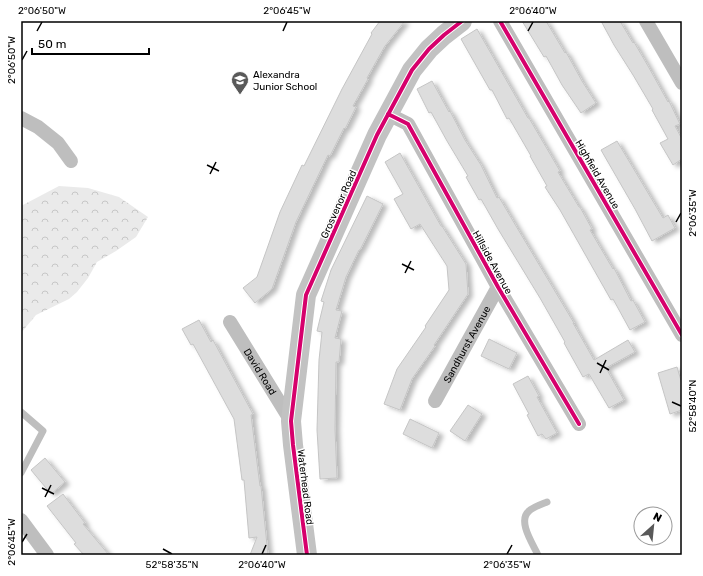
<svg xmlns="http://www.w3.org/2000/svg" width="703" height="576" font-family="Rubik,sans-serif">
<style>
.forest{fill:url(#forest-crowns)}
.building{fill:#ddd;stroke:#c5c5c5;filter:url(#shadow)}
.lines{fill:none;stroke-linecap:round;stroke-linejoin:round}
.lane{stroke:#bebebe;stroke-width:7}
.street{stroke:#bebebe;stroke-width:14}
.secondary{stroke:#c2c2c2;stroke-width:20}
.cycleway-casing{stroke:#fff;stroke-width:6}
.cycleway{stroke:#d6006c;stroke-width:4}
.ticks{fill:none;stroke:#000;stroke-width:1.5}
.labels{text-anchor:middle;stroke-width:3;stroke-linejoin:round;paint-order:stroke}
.poi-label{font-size:10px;fill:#000;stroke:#fff;text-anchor:start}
.street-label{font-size:10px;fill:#000;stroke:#fff}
.neatline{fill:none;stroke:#000;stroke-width:1.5}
.ticks-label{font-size:10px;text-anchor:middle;fill:#000}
</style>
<defs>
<pattern id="forest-crowns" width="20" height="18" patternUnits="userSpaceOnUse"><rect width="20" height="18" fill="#eaeaea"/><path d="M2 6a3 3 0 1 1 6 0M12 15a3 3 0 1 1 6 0" fill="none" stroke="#c7c7c7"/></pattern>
<filter id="shadow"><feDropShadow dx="4.5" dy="2.5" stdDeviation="2" flood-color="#0004"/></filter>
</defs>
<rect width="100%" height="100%" fill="#fff"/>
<path class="forest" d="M 59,186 L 88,188 L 119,197 L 148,217 L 136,237 L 116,251 L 97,262 L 88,278 L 77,292 L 69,299 L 36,315 L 21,333 L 21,206 Z"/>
<path class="building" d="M 380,21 L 405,21 L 385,46 L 367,78 L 368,79 L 353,106 L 356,107 L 345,129 L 344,128 L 330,156 L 328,155 L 296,222 L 272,289 L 255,303 L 243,288 L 257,277 L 280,212 L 302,165 L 304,166 L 342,89 L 372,34 L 371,33 Z
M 522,21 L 546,21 L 565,53 L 566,52 L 582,81 L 596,103 L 581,113 L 562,85 L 546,56 L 544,57 Z
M 601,21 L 620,21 L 633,43 L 634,42 L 648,66 L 668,102 L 669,101 L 680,124 L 675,126 L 682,139 L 682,159 L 673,165 L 660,143 L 668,139 L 652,110 L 653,109 L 633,75 L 614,45 Z
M 477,29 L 528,118 L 529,118 L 560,171 L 558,172 L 579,207 L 580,207 L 592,229 L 590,230 L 613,269 L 614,268 L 631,301 L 633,300 L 645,322 L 630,330 L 613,299 L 611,300 L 560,210 L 545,187 L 547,186 L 530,156 L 531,156 L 509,118 L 507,119 L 492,90 L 490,90 L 461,39 Z
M 432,81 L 449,112 L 450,111 L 465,140 L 481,165 L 497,198 L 499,197 L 516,226 L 574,323 L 573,323 L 594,360 L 628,340 L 635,352 L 606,368 L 624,400 L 609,408 L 589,374 L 583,377 L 564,343 L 565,342 L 540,298 L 498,229 L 481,199 L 479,200 L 466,177 L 468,176 L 447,141 L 431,112 L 429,113 L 417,89 Z
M 617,141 L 663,218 L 668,215 L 675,228 L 652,241 L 635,209 L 601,150 Z
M 400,153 L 441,226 L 442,226 L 466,264 L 468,294 L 434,345 L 435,346 L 412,379 L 400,410 L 384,404 L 397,369 L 426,327 L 425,326 L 449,290 L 447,266 L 420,224 L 411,229 L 394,199 L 403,194 L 385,162 Z
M 367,196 L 383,204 L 360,250 L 359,250 L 346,277 L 336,310 L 342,311 L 335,338 L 341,339 L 339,362 L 336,362 L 335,429 L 337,478 L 320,479 L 317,430 L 319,360 L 322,332 L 317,331 L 324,302 L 321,301 L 331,270 Z
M 199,320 L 211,342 L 213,340 L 253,414 L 251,415 L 260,486 L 261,486 L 268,555 L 250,555 L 257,537 L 249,538 L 244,480 L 242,480 L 234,419 L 193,344 L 191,345 L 182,329 Z
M 489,339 L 517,353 L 509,369 L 481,356 Z
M 677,367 L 682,384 L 682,410 L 670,414 L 658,373 Z
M 528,376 L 539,396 L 537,397 L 557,433 L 546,439 L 542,434 L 538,436 L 527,415 L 529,414 L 513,384 Z
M 468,405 L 482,414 L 465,441 L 450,431 Z
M 410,419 L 439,433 L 432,448 L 403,434 Z
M 45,458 L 65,482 L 51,494 L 31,470 Z
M 63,494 L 85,523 L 83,524 L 109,555 L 84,555 L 74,544 L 76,543 L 47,506 Z"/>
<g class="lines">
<path class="lane" d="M 21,412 L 43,431 L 21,473
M 538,555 C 533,544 517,521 529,511 C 533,507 542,504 547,502"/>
<g class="street">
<path d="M 500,21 L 682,335"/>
<path d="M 646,21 L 682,83"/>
<path d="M 388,114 L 408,124 L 498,287 L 579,424"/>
<path d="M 21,118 L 38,127 L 58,143 L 71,161"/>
<path id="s1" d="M 230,322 L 291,421"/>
<path id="s2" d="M 435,401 L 498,287"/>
<path d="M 21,520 L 47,555"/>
</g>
<path class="secondary" d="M 307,555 L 293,445 L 291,421 L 306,295 L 377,135 L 412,70 L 429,49 L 444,35 L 462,21"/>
<defs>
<path id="cycleway" d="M 500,21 L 682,335
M 388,114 L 408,124 L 498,287 L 579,424
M 307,555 L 293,445 L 291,421 L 306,295 L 377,135 L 412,70 L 429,49 L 444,35 L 462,21"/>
</defs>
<use href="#cycleway" class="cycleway-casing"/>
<use href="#cycleway" class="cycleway"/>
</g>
<path class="ticks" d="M 37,31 L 42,22M 283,31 L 287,22M 528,31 L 533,22M 22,60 L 27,51M 207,165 L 219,171M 210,174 L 216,162M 676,222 L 681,213M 402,264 L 414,270M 405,273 L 411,261M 597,363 L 609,370M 600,373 L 606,360M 672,402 L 681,406M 42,488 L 54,494M 45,497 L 51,485M 22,542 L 27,534M 163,549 L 172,554M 262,554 L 266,545M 507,554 L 512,545"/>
<defs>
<symbol id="school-pin" viewBox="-11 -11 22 30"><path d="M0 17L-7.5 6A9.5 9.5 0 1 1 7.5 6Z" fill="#595959" stroke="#fff"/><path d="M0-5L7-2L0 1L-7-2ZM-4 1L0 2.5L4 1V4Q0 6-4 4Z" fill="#fff"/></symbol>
</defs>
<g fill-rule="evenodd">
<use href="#school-pin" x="230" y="70" width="20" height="27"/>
</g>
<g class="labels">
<g class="poi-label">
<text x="253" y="78">Alexandra<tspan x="253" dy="12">Junior School</tspan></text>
</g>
<g class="street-label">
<text transform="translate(598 174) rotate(60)" y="4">Highfield Avenue</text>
<text transform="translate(338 204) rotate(-66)" y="4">Grosvenor Road</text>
<text transform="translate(493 262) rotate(61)" y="4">Hillside Avenue</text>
<text dy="4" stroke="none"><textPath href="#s2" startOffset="65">Sandhurst Avenue</textPath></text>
<text dy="4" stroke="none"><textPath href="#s1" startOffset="58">David Road</textPath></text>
<text transform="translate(306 487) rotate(83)" y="4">Waterhead Road</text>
</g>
</g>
<rect width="703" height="576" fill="none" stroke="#ffffff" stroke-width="44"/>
<g transform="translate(653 526) rotate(27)"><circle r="19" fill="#ffffff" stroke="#999999"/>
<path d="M0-3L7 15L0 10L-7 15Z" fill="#595959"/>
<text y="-6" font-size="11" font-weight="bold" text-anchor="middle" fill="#000000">N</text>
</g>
<path d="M32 48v6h117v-6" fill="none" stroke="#000000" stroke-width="2"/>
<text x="38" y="48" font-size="12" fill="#000000" stroke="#ffffff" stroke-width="3" paint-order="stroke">50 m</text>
<rect x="22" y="22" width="659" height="532" class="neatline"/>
<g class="ticks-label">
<text x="42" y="14">2°06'50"W</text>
<text x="287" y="14">2°06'45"W</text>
<text x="533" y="14">2°06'40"W</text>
<text transform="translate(11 60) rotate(-90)" y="4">2°06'50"W</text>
<text transform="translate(692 213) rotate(-90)" y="4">2°06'35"W</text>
<text transform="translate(692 406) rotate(-90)" y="4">52°58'40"N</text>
<text transform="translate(11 542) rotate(-90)" y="4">2°06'45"W</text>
<text x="172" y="568">52°58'35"N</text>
<text x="262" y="568">2°06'40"W</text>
<text x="507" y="568">2°06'35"W</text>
</g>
</svg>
